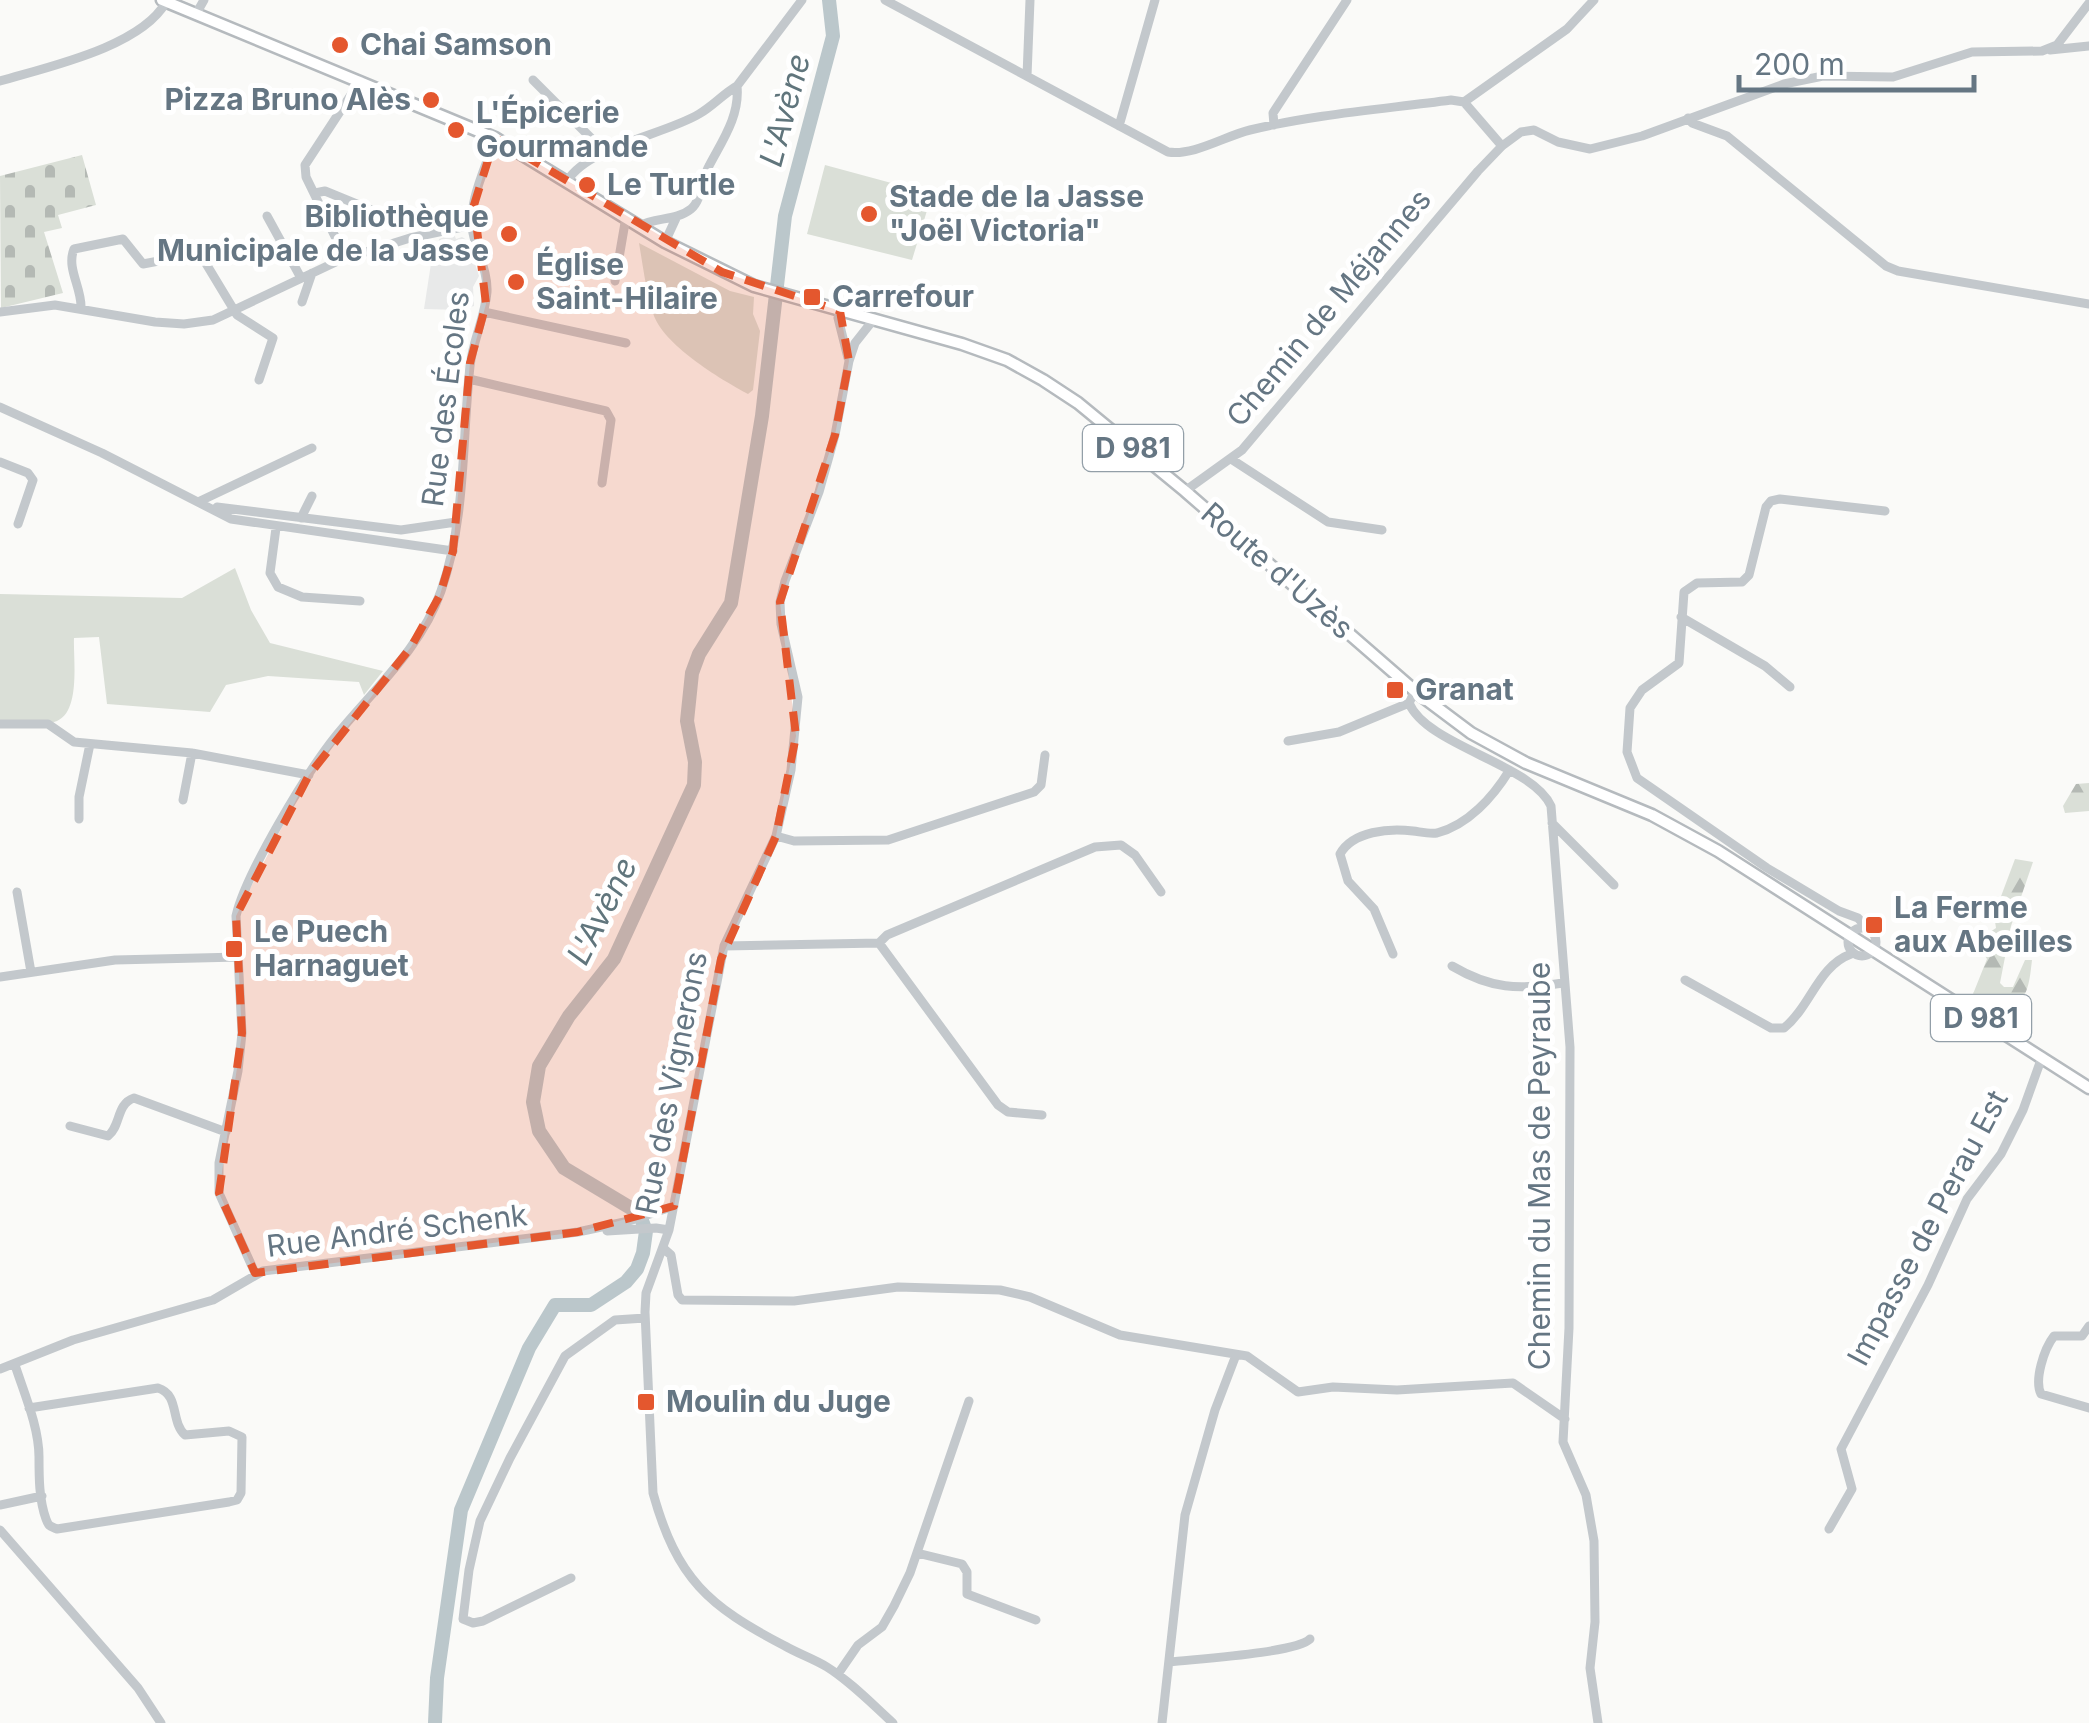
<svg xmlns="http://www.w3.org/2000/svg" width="2089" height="1723" font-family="Inter,sans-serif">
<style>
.built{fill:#e8e9e9}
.green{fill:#dadfd7}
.forest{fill:url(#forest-firs)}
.cemetery{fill:url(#cemetery-stones)}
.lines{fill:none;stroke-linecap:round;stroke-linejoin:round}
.river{stroke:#bbc7cb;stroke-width:14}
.major-casing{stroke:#b5babe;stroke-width:15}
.minor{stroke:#c3c8cc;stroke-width:9}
.major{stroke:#fff;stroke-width:10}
.marked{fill:#e4572e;fill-opacity:0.2;stroke:#e4572e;stroke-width:8;stroke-dasharray:20 12;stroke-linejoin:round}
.poi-dot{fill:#e4572e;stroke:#fff;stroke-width:4}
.labels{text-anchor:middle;stroke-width:10;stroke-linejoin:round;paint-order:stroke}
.shield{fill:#fff;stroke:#939fa8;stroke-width:2.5}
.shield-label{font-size:28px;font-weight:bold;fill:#657683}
.poi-label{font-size:30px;font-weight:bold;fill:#657683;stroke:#fff;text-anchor:start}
.street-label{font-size:30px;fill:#657683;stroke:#fff}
.water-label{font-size:32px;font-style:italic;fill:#60757c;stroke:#fff}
</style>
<defs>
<pattern id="forest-firs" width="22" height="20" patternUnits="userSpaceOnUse" patternTransform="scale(2.5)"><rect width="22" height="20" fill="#dadfd7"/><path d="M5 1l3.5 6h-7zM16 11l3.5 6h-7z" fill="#b4b9b4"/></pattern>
<pattern id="cemetery-stones" width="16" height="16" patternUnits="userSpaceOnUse" patternTransform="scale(2.5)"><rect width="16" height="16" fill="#dadfd7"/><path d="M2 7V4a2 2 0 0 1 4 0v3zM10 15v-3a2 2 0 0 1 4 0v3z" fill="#b4b9b4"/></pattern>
</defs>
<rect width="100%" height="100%" fill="#fafaf8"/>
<path class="built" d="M 454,234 L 456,239 L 462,237 L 467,240 L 479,276 L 473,287 L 474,306 L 460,310 L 424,309 L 432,257 L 438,251 L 439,239 Z"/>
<path class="green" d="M 825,165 L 932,194 L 912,260 L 807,234 Z
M 639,243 L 730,291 L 754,297 L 753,314 L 760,331 L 753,390 L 748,394 C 720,379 662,344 653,313 C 646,291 643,266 639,243 Z
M 235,568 L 251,610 L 270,643 L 383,671 L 364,695 L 359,682 L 268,676 L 226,685 L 210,712 L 107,704 L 99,637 L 74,638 C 73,658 81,711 57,721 C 42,727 16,722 0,722 L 0,594 L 182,598 Z"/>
<path class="forest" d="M 2089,783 L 2089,811 L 2065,813 L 2063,806 L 2076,784 Z
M 2015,859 L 2033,862 L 2011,926 L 2000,983 L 2004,987 L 2013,987 L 2025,960 L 2032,960 C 2030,977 2029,994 2017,1005 L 2004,998 L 1981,996 L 1976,1002 L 1971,999 L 1987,959 L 1980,948 L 1984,936 L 1996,928 L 1994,915 Z"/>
<path class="cemetery" d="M 82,155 L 96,205 L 58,215 L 62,228 L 44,232 L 63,293 L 1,308 L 0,176 Z"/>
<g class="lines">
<path class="river" d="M 435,1723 L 437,1678 L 461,1510 L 529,1348 L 555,1305 L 591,1305 L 626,1282 L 637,1269 L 643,1253 L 646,1231 L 639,1213 L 564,1168 L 539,1131 L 533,1102 L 539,1066 L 569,1016 L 614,959 L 694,785 L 695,762 L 687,721 L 692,673 L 699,654 L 731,603 L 762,416 L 785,216 L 833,36 L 829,0"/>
<defs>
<path id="major" d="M 162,0 L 495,138 L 665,242 L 754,286 L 962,344 L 1007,360 L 1043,380 L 1078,403 L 1185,491 L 1415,691 L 1471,733 L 1526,763 L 1652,815 L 1718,851 L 2089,1088"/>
</defs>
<use href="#major" class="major-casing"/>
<path class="minor" d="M 885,0 L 1168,152 C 1194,156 1225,136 1250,130 C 1316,114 1385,109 1451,100 L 1464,102 L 1502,146
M 196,14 L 204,0
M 2050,50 L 2089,46
M 1027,76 L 1030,0
M 533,80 L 593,140 L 601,156
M 0,81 C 47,67 141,47 166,2
M 1464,102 L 1567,29 L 1594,0
M 1688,118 L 1692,123 L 1727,136 L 1886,266 L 1898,271 L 2089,304
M 1274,125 L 1273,113 L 1347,0
M 1119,126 L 1155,0
M 567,181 C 589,146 664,135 699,114 C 713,106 723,94 737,86
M 315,193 L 325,191 L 398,221
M 267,216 L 301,278
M 639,226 C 655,217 676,221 691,209 C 702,200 702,178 709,166 C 722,141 740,116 737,86 L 802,0
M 665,242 L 677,216
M 346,259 L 306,177 L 305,165 L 360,81
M 615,281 L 626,217
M 302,302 L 312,273
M 81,308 C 82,288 66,268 74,249 L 123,239 L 143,264 L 195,254 L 202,257 L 237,315 L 273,338 L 259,380
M 840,311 L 838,318 L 848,358
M 0,312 L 55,305 L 155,322 L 184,324 L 213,320 L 340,260 L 410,238 L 472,225
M 484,312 L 626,343
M 874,319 L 855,343 L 849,361 L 835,435 L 819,492 L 785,581 L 780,602 L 781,624 L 798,697 L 791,770 L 776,836 L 724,946 L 669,1230 L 646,1293 L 645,1312 L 653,1493 C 677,1579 708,1606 785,1646 C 799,1654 814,1659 827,1667 C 851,1682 872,1704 893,1723
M 469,379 L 606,411 L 611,420 L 602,483
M 0,407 L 102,453 L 231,519 L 453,551
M 1231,459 L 1328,522 L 1382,530
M 0,462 L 28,473 L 33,480 L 18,524
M 1185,491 L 1242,450 L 1478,171 L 1502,146 L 1521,132 L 1534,130 L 1558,142 L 1590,149 L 1642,136 L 1784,84 L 1823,76 L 1893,77 L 1972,52 L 2042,51 L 2057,45 L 2089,3
M 198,502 L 312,448
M 217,507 L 401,530 L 456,522
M 301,518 L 312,496
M 276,528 L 270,573 L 278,587 L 302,597 L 360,601
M 1681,617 L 1765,666 L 1790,687
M 1415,691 L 1409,703 C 1427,746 1532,764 1551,806 L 1570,1047 L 1569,1328 L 1563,1442 L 1586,1495 L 1594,1541 L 1595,1622 L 1590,1668 L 1598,1723
M 0,724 L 48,724 L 74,742 L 192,753 L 309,775
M 1288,741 L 1339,732 L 1409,703
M 183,800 L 192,753
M 79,819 L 79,797 L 90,744
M 1552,823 L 1614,885
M 776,836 L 794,841 L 888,840 L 1034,792 L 1041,785 L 1045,755
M 17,892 L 31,972
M 1866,927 L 1858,918 L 1839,911 L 1767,868 L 1637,778 L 1627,752 L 1630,708 L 1642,690 L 1679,663 L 1684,592 L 1697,583 L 1742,582 L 1749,575 L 1766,507 L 1771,501 L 1780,499 L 1885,511
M1848 942a14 14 0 1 1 28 0a14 14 0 1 1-28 0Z
M 879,943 L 998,1105 L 1008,1112 L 1042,1115
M 724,946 L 879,943 L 887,935 L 1095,847 L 1121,845 L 1135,855 L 1161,892
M 1393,954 L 1374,909 L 1348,881 L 1340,854 C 1353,831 1389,828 1413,831 C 1421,832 1429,834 1437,833 C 1468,825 1493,797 1509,771
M 1452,966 C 1491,989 1518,990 1563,983
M 0,977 L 115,960 L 239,957
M 1685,980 L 1771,1028 L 1784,1028 C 1811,1006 1818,966 1851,954
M 70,1126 L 108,1136 C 121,1126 116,1104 134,1098 L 226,1132
M 607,1231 L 656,1228 L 669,1230
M 663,1248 L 671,1255 L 678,1295 L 682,1300 L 794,1301 L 898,1287 L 1000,1290 L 1030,1297 L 1120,1335 L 1247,1356 L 1298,1392 L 1333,1387 L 1397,1390 L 1513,1383 L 1565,1419
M 255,1273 L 219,1193 L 219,1163 L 238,1071 L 242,1033 L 236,916 C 245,875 307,772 335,737 C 372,691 421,649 441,591 C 466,520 462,440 470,366 C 473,340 485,317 487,292 C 488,271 477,253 473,233 C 467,202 486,168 495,138
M 2089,1326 L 2082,1336 L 2054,1336 C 2044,1349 2034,1380 2041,1394 L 2089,1408
M 15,1365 C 24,1393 39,1427 39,1457 C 39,1477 39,1500 46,1519 C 49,1527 50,1526 57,1529 L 229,1502 L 237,1500 L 241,1493 L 242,1437 L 229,1431 L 185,1435 C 170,1421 180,1395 158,1388 L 29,1408
M 0,1369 L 73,1340 L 213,1300 L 263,1271 L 578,1232 L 629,1221 L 674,1206
M 0,1505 L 42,1496
M 1829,1529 L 1852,1489 L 1841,1449 L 1928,1285 L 1967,1199 L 2001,1154 L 2023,1110 L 2042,1057
M 0,1530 L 138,1688 L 161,1723
M 917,1553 L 962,1564 L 967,1572 L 967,1594 L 1036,1620
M 571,1578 L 483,1621 L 473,1623 L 463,1619 L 469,1570 L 480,1521 L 510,1458 L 565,1356 L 615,1320 L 645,1318
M 1170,1662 C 1195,1659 1296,1653 1310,1639
M 838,1674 L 858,1645 L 882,1627 L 894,1606 L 910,1573 L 969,1401
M 1162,1723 L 1185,1515 L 1215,1410 L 1236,1355"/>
<use href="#major" class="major"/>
</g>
<path class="marked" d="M 495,138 L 722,272 L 840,311 L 849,361 L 835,435 L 780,602 L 796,736 L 776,836 L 721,959 L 674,1206 L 578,1232 L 255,1273 L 219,1193 L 242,1033 L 236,916 L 309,775 L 411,647 L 440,595 L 453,551 L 470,363 L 486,304 L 474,205 Z"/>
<g class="poi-dot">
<circle cx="340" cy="45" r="10"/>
<circle cx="431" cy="100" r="10"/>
<circle cx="456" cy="130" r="10"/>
<circle cx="587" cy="185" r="10"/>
<circle cx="869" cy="214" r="10"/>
<circle cx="509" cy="234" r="10"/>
<circle cx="516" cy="282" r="10"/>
<rect x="802" y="287" width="20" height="20" rx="5"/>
<rect x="1385" y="680" width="20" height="20" rx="5"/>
<rect x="1864" y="915" width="20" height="20" rx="5"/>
<rect x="224" y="939" width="20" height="20" rx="5"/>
<rect x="636" y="1392" width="20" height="20" rx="5"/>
</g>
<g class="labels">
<g class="shield">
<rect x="1083" y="425" width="100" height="46" rx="8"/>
<rect x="1931" y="995" width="100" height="46" rx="8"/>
</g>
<g class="shield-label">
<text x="1133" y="458">D 981</text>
<text x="1981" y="1028">D 981</text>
</g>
<g class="poi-label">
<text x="360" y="55">Chai Samson</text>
<text x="411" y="110" text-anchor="end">Pizza Bruno Alès</text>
<text x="476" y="123">L'Épicerie<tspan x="476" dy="34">Gourmande</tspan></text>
<text x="607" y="195">Le Turtle</text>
<text x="889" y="207">Stade de la Jasse<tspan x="889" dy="34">"Joël Victoria"</tspan></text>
<text x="489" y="227" text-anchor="end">Bibliothèque<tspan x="489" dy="34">Municipale de la Jasse</tspan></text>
<text x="536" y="275">Église<tspan x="536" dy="34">Saint-Hilaire</tspan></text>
<text x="832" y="307">Carrefour</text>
<text x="1415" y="700">Granat</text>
<text x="1894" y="918">La Ferme<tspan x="1894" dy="34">aux Abeilles</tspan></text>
<text x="254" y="942">Le Puech<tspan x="254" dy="34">Harnaguet</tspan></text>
<text x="666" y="1412">Moulin du Juge</text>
</g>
<g class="street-label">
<text transform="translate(1329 308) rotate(-50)" y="10">Chemin de Méjannes</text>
<text transform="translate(446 399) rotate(-83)" y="10">Rue des Écoles</text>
<text transform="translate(1277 571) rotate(41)" y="10">Route d'Uzès</text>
<text transform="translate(672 1083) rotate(-79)" y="10">Rue des Vignerons</text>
<text transform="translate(1540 1166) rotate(-90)" y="10">Chemin du Mas de Peyraube</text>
<text transform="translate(1928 1228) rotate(-62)" y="10">Impasse de Perau Est</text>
<text transform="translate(397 1231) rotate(-7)" y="10">Rue André Schenk</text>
</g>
<g class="water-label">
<text transform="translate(785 110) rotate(-75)" y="11">L'Avène</text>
<text transform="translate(602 911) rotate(-63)" y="11">L'Avène</text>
</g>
</g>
<path d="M1739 75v15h235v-15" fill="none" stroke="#657683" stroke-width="5"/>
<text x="1754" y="75" font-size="30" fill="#657683" stroke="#ffffff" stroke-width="8" paint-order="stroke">200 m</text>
</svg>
